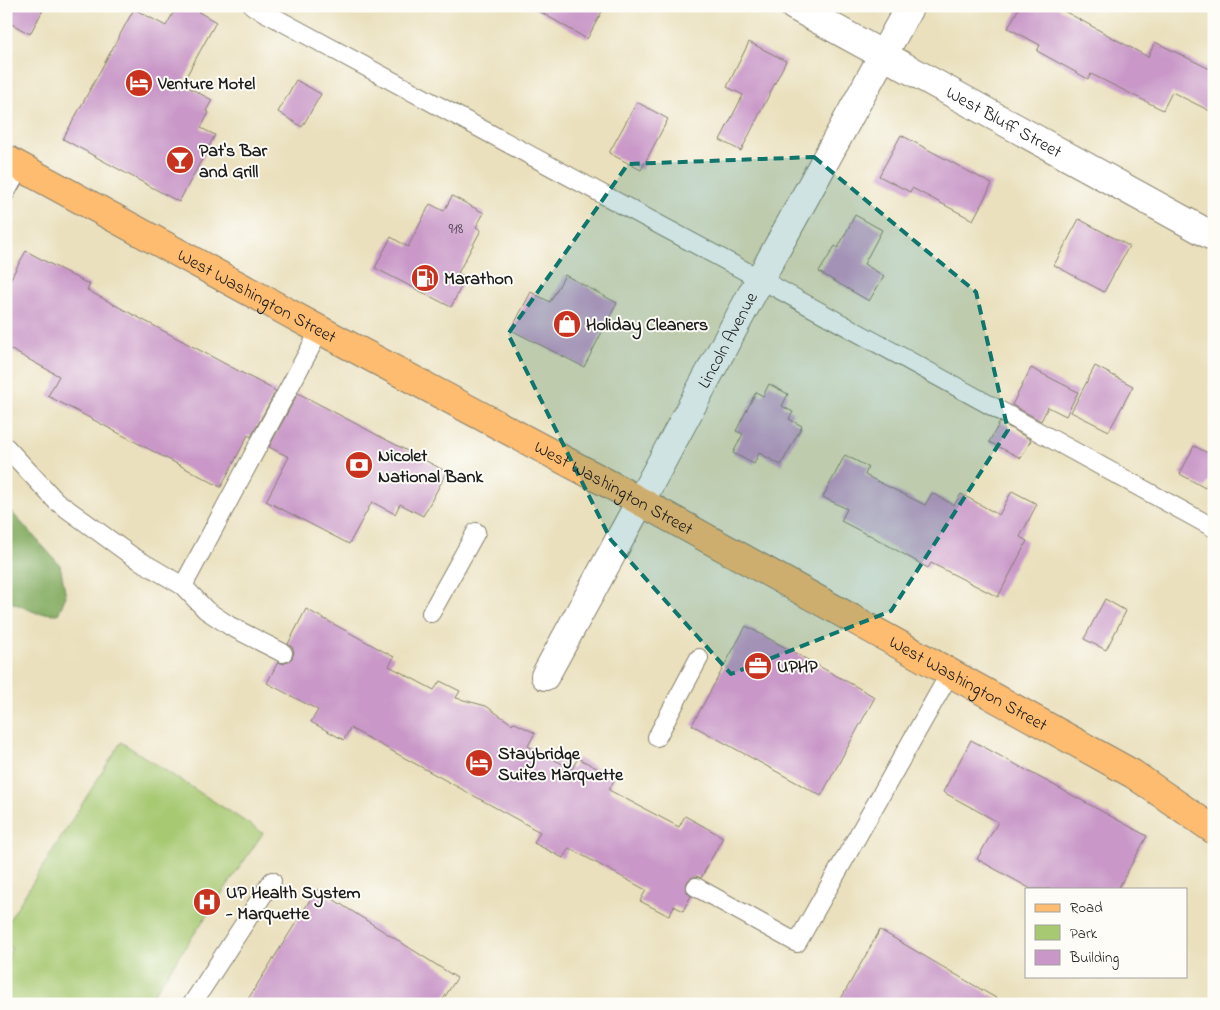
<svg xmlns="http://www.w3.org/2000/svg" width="1220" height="1010" font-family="'Indie Flower',sans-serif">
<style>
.green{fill:#a7c972;stroke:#627247}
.forest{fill:#85ad64;stroke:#506440}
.building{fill:#c998c8}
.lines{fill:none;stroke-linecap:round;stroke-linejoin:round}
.service-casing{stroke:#837e6c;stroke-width:20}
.minor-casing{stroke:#837e6c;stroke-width:30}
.tertiary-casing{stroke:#837e6c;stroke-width:30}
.primary-casing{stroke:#837e6c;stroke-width:30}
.service{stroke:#fff;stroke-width:18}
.minor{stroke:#fff;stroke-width:28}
.tertiary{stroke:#fff;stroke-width:28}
.primary{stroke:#fdbc6f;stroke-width:28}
.marked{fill:#0f766e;fill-opacity:0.2;stroke:#0f766e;stroke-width:4;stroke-dasharray:10 6;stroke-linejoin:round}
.labels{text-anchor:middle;stroke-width:4;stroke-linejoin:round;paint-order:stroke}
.number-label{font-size:15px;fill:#473b47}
.poi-label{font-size:18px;font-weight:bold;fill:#1c1c1c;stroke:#fdfcf7;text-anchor:start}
.street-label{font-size:18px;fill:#1c1c1c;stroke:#fdfcf7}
</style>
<rect width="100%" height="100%" fill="#fdfcf7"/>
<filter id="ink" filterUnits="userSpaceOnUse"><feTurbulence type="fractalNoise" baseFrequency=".02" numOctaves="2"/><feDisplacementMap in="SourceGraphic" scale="10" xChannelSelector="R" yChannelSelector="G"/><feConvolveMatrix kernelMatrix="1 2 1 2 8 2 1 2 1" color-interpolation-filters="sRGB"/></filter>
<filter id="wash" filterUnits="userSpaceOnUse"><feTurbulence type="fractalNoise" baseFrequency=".0096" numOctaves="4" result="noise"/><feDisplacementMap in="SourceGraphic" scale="20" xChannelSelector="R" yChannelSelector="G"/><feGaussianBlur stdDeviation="1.12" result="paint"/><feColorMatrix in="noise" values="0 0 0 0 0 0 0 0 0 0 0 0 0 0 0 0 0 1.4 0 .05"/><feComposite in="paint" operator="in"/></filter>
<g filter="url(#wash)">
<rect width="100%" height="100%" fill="#eae0bd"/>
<path class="green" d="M 121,742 L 263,833 L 154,993 L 158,1004 L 6,1004 L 6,966 L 11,948 L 6,944 L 6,925 Z"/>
<path class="forest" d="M 6,506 L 60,565 L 66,596 L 58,614 L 37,613 L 6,600 Z"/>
<g id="blocks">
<path class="building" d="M 6,6 L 45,6 L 30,34 L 6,21 Z
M 177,6 L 188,6 L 216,22 L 182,84 L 212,100 L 206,111 L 209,112 L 201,128 L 215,135 L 179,202 L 63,139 L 134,9 L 166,26 Z
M 530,6 L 605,6 L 587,39 Z
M 1020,6 L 1055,6 L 1148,57 L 1155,42 L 1214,71 L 1214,113 L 1172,92 L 1163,110 L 1091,74 L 1088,79 L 1037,51 L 1040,45 L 1008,28 Z
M 749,42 L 786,61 L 741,151 L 720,140 L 743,95 L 727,87 Z
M 296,80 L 321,94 L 302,127 L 278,112 Z
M 637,102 L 668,119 L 641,170 L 609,153 Z
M 901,135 L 992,184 L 973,220 L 912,188 L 910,192 L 879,176 Z
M 452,196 L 484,213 L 476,227 L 481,230 L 458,273 L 466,277 L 451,307 L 375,268 L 391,237 L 408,247 L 430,204 L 444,211 Z
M 855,215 L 882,230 L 864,264 L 884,276 L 869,301 L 819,272 L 835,246 L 838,248 Z
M 1079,219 L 1129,246 L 1104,292 L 1054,265 Z
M 26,251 L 90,285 L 87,290 L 276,391 L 251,437 L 248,435 L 221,487 L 48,396 L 59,376 L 6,347 L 6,287 Z
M 565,275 L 617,303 L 584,367 L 511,330 L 531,292 L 550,302 Z
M 1095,366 L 1133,386 L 1109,431 L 1071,412 Z
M 1031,368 L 1078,392 L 1066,416 L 1048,407 L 1041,421 L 1012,405 Z
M 769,384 L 788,394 L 782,406 L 793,412 L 789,419 L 802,426 L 781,465 L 759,453 L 754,464 L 733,453 L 743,434 L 736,431 L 756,392 L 763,396 Z
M 298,393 L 447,472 L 423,516 L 400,504 L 395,514 L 372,502 L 349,544 L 266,501 L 289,457 L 269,447 Z
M 1000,422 L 1031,440 L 1021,458 L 989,442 Z
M 1194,446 L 1214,456 L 1214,471 L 1205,488 L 1180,474 Z
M 845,455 L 868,467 L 865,475 L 925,505 L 932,493 L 954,505 L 961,494 L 999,515 L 1012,491 L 1037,504 L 1020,537 L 1027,541 L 998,597 L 931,563 L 928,568 L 868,534 L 868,535 L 841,521 L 847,509 L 823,497 Z
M 1105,599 L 1126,611 L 1106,650 L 1084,639 Z
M 306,609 L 394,657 L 389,666 L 434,690 L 440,681 L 460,691 L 456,698 L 486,706 L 512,724 L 513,722 L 535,733 L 528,746 L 572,769 L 578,758 L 615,778 L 609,790 L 679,827 L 685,816 L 723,837 L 701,878 L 696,876 L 691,878 L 687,882 L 687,892 L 691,896 L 683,911 L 674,906 L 669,916 L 640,901 L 646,890 L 569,848 L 563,858 L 534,843 L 540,832 L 350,728 L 344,740 L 311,722 L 318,710 L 267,683 L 278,662 L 284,664 L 292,658 L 294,652 L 292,647 L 288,644 Z
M 746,626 L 875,697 L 821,796 L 692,725 Z
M 971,740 L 1147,836 L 1118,889 L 1031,889 L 977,859 L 998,822 L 943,792 Z
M 317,889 L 457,978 L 440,1004 L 245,1004 Z
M 880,930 L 1006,1004 L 838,1004 Z"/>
</g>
</g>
<g filter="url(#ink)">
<use href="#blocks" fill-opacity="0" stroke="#837e6c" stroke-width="1"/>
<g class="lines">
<defs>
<path id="service" d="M 253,6 L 760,279 L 1214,528
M 6,192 L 20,167
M 6,447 L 56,501 L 132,556 L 183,586 L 320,330
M 183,586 L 206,610 L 230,626 L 283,653
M 431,613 L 476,532
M 657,737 L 699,658
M 696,887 L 797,943 L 950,673
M 192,1004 L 272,881"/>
<g id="minor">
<path id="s1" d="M 794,6 L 1214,237"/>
<path d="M 545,676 L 640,502"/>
</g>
<g id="tertiary">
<path id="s2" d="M 640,502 L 760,279 L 910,6"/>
</g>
<g id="primary">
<path id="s3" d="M 6,159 L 320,330 L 607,483 L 1133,774 L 1214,830"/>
</g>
</defs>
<use href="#service" class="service-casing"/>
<use href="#minor" class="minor-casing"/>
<use href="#tertiary" class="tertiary-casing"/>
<use href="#primary" class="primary-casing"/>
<use href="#service" class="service"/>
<use href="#minor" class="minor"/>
<use href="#tertiary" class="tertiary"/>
<use href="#primary" class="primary"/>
</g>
</g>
<path class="marked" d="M 814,157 L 976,292 L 1008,430 L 891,611 L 731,674 L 611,540 L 508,334 L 628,164 Z"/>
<defs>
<symbol id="hotel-disc" viewBox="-11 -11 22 22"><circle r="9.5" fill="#c8321e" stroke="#fdfcf7"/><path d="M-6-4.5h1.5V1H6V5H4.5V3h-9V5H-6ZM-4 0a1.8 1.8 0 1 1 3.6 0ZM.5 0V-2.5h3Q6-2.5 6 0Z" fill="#fff"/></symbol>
<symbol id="bar-disc" viewBox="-11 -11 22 22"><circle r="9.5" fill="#c8321e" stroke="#fdfcf7"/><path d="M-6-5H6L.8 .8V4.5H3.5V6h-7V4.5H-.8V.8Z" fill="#fff"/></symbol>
<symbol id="fuel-disc" viewBox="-11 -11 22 22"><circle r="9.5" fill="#c8321e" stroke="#fdfcf7"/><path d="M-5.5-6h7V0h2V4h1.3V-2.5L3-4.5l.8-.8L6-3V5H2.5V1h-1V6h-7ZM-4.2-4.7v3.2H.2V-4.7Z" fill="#fff"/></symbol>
<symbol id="shop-disc" viewBox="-11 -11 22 22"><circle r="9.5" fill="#c8321e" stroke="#fdfcf7"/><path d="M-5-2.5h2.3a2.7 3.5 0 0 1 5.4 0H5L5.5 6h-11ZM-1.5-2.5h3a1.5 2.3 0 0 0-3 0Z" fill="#fff"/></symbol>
<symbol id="bank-disc" viewBox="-11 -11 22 22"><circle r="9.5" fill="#c8321e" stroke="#fdfcf7"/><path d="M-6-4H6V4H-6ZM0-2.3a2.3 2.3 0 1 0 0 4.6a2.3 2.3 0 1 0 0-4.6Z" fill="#fff"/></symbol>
<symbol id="office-disc" viewBox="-11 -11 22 22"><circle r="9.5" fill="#c8321e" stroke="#fdfcf7"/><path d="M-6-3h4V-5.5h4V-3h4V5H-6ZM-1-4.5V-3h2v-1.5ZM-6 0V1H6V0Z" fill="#fff"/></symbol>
<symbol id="hospital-disc" viewBox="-11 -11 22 22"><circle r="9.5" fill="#c8321e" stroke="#fdfcf7"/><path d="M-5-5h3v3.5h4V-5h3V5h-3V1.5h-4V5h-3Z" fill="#fff"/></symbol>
</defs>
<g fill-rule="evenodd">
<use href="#hotel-disc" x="123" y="67" width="32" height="32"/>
<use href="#bar-disc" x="164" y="144" width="32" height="32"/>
<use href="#fuel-disc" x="409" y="262" width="32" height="32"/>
<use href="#shop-disc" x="551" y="308" width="32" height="32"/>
<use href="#bank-disc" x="343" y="449" width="32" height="32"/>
<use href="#office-disc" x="742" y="650" width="32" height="32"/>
<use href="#hotel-disc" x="463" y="747" width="32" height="32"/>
<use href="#hospital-disc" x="191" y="886" width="32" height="32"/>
</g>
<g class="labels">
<g class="number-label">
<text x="456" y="233">918</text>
</g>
<g class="poi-label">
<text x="158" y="89">Venture Motel</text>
<text x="199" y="156">Pat's Bar<tspan x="199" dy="21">and Grill</tspan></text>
<text x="444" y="284">Marathon</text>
<text x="586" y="330">Holiday Cleaners</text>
<text x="378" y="461">Nicolet<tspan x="378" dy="21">National Bank</tspan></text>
<text x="777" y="672">UPHP</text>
<text x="498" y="759">Staybridge<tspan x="498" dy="21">Suites Marquette</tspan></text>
<text x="226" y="898">UP Health System<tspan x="226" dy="21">- Marquette</tspan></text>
</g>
<g class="street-label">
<text dy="6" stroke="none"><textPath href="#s1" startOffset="240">West Bluff Street</textPath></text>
<text dy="6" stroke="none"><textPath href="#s3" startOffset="286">West Washington Street</textPath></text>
<text dy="6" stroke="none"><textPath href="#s2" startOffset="184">Lincoln Avenue</textPath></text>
<text dy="6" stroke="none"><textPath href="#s3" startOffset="691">West Washington Street</textPath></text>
<text dy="6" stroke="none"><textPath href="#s3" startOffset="1096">West Washington Street</textPath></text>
</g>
</g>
<rect width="1220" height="1010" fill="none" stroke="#fdfcf7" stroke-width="25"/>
<rect x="1025" y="888" width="162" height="90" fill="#fdfcf7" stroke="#a3a29f"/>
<rect x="1035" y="904" width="25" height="8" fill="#fdbc6f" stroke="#a3a29f"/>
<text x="1070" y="912" font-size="15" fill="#1c1c1c">Road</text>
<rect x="1035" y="925" width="25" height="15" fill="#a7c972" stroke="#a3a29f"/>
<text x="1070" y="938" font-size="15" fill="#1c1c1c">Park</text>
<rect x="1035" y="950" width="25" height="15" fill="#c998c8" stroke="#a3a29f"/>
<text x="1070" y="962" font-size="15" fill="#1c1c1c">Building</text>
</svg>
